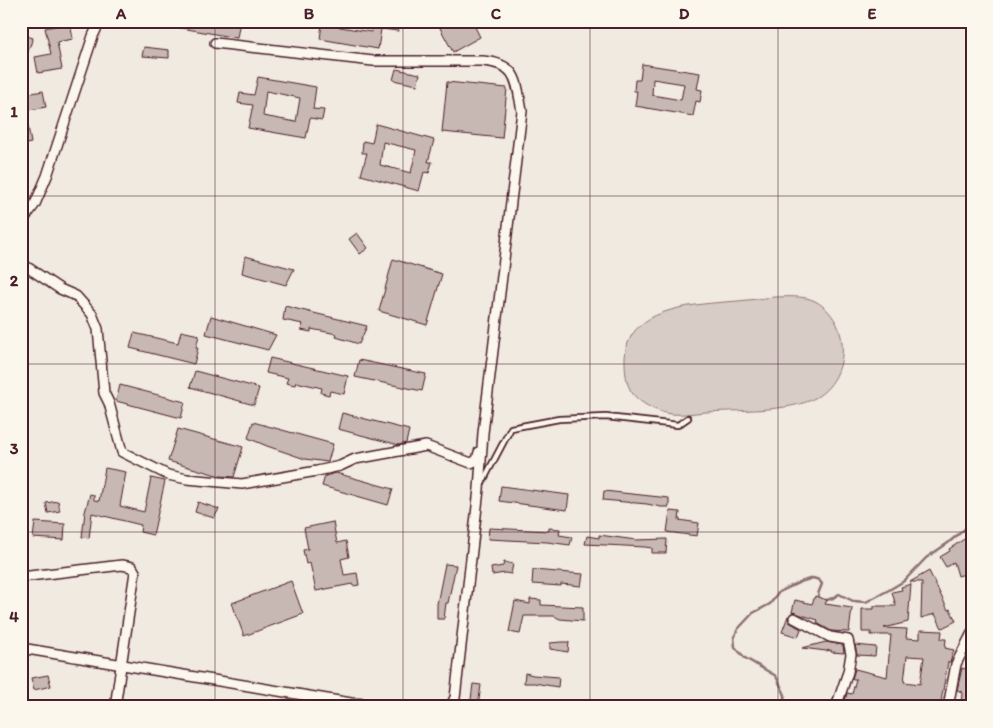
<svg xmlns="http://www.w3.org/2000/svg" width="993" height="728" font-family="Itim,sans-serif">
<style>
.green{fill:#d8ccc6;stroke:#917678}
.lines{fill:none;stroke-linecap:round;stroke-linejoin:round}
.stream{stroke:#8c6f72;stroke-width:2.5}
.building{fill:#c8b8b3;stroke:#4a1f2b;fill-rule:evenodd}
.lane-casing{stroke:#4a1f2b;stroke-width:8}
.street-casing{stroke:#4a1f2b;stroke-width:12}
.lane{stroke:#fbf7ec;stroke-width:4.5}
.street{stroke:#fbf7ec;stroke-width:9}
.grid{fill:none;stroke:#4a1f2b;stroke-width:1;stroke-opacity:0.55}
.neatline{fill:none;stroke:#4a1f2b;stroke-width:2}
.grid-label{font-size:16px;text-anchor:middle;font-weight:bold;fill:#4a1f2b}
</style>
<rect width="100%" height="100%" fill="#f0eae0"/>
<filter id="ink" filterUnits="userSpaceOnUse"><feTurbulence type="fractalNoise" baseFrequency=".02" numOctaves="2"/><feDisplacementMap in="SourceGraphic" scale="10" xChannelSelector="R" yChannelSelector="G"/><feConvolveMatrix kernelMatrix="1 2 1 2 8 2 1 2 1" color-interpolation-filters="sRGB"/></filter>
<g filter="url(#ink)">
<path class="green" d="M 774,297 C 786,297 803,295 815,301 C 852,321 851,378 815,398 C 791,412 734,410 706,412 C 693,413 678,416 665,413 C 654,410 640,403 633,394 C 625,384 625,369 625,357 C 628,309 689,305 725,302 C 741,301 757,299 774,297 Z"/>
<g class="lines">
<path class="stream" d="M 824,601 L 833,598 L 839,594 L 853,601 L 866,602 L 889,590 L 904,581 L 926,558 L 948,543 L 972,523
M 777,707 L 783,701 L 785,695 L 776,676 L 745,658 L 735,647 L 734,637 L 738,629 L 753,613 L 770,604 L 779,592 L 800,582 L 813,578 L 819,580 L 822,584 L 818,594 L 820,599"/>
</g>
<path class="building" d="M 165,21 L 240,21 L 237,38 L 165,25 Z
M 373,21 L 399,21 L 398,31 L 381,29 L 378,49 L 320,39 L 322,24 L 371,32 Z
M 451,21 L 472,21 L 480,37 L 453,52 L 440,28 Z
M 70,23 L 73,39 L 57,42 L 62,69 L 38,73 L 35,57 L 51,54 L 45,28 Z
M 21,34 L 33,38 L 22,68 L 21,68 Z
M 144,47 L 169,50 L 169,58 L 142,56 Z
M 642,64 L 700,73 L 697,89 L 702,90 L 700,102 L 696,101 L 693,116 L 635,106 L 637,91 L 634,91 L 635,80 L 640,80 ZM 653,79 L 684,84 L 681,100 L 652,95 Z
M 396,69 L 420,74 L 417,85 L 393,80 Z
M 258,77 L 316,87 L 313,109 L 324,110 L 322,120 L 310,118 L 306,138 L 248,128 L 253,105 L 238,103 L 240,93 L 254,95 ZM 266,91 L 300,98 L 296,122 L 263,116 Z
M 447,82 L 507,88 L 502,138 L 442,132 Z
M 43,91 L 46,107 L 23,111 L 21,95 Z
M 376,124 L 434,140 L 428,162 L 432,162 L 429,173 L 424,172 L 419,191 L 361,175 L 367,153 L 362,153 L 363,141 L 372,143 ZM 383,142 L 416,150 L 411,173 L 380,165 Z
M 28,126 L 31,143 L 21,145 L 21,127 Z
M 357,233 L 368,248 L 360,254 L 349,239 Z
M 245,256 L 294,269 L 286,285 L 242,273 Z
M 393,259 L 442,274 L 427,325 L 379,311 Z
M 285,306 L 367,326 L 359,344 L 336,337 L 337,334 L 311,329 L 311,332 L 301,330 L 303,324 L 283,320 Z
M 211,316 L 276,335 L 268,350 L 206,334 Z
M 181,331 L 199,335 L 196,348 L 198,348 L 194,364 L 130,348 L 134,333 L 178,343 Z
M 270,358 L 348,376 L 344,394 L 330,391 L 329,395 L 321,393 L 322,388 L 296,382 L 295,385 L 286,383 L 288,378 L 266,373 Z
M 359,360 L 426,374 L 422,391 L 355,377 Z
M 195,371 L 259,388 L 254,405 L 190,387 Z
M 120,385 L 185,402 L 181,418 L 116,401 Z
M 342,413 L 409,430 L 406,443 L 399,445 L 338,429 Z
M 253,422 L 333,444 L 328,462 L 305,459 L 267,446 L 248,438 Z
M 178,429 L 243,447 L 234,477 L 220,476 L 168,461 Z
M 105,468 L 126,472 L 120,506 L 144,512 L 151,478 L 165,481 L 153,535 L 140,532 L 141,525 L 92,513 L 89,538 L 82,537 L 85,512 L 90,494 L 94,495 L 94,500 L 99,501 Z
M 336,473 L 393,489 L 388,505 L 322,486 L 325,476 Z
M 501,486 L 569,495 L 567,510 L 499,501 Z
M 604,491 L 669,498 L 669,507 L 661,507 L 647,504 L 603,500 Z
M 58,501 L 60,511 L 48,513 L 46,503 Z
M 198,502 L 219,509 L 214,518 L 195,512 Z
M 670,511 L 680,512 L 679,520 L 699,523 L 697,536 L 667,532 Z
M 35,522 L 65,524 L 64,540 L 33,538 Z
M 333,522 L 337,543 L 346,541 L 349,557 L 341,559 L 344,575 L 357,573 L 359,585 L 353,586 L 352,584 L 316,591 L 310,563 L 306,564 L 303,550 L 308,549 L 304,528 Z
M 489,528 L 549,531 L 549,528 L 560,529 L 559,535 L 572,537 L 570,545 L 547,542 L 488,539 Z
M 972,534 L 972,572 L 958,576 L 954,562 L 946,567 L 940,557 L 950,551 L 949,549 Z
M 599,535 L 636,540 L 667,539 L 666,553 L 652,553 L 652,548 L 645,547 L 585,544 L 587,536 L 599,538 Z
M 504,562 L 513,564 L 511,574 L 505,573 L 492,575 L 491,568 L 503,566 Z
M 445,564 L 456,565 L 448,603 L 446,603 L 444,619 L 437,619 L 437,604 Z
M 533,570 L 583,574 L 581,586 L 561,584 L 561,586 L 532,584 Z
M 929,571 L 948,610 L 950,609 L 956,621 L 942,628 L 935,614 L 921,618 L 922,582 L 910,582 Z
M 291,581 L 303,614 L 244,636 L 232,603 Z
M 911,584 L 908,622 L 884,628 L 907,629 L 906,638 L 920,639 L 920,630 L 942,631 L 941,639 L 946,639 L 945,648 L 954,650 L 950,662 L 948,662 L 940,707 L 871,707 L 845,700 L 847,693 L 852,694 L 856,679 L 852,679 L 855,669 L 887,677 L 891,635 L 871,635 L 871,632 L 862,632 L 862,609 L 874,609 L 874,606 L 896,606 L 892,592 L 902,590 L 901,587 ZM 907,656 L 924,657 L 920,684 L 904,682 Z
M 815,596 L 827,600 L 825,604 L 852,608 L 849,632 L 831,631 L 817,623 L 818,620 L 792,612 L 795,600 L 812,604 Z
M 530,599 L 541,600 L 541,605 L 583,607 L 583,621 L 560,619 L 554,616 L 524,616 L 520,634 L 509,632 L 515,601 L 530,604 Z
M 788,616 L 789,622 L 801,629 L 798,637 L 782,632 Z
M 561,642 L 569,642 L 568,652 L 550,649 L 550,643 Z
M 826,642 L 843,645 L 844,653 L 831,652 L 831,650 L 826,651 L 802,648 Z
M 855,645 L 876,647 L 875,656 L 857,655 Z
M 962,668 L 972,671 L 972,694 L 970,694 L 969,707 L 961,707 L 962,692 L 957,690 Z
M 525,673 L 533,675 L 559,677 L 558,687 L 534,683 L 524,683 Z
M 48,675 L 51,686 L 34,690 L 31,678 Z
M 473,684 L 481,685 L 478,707 L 470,707 Z"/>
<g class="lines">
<defs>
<path id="lane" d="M 482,483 L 511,428 L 559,419 L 606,417 L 678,425 L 688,418"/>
<path id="street" d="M 215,43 L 373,61 L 483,61 C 518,64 516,81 522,111 L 483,433 L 479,489 L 455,698 L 450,707
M 21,223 L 35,204 L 47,176 L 93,36 L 100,21
M 21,263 L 60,289 L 76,296 L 92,314 L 98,329 L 104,393 L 109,403 L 122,452 L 168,475 L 187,479 L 242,484 L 317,471 L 340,466 L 355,459 L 426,446 L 471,463 L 477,460 L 479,452
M 21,577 L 122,565 L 132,567 L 135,572 L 115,707
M 794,618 L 830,637 L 848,640 L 851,654 L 848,672 L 836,707
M 21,648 L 351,703 L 408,707
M 948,707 L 956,664 L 972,633"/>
</defs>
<use href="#lane" class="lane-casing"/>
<use href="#street" class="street-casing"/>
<use href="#lane" class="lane"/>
<use href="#street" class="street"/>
</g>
</g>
<path class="grid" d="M 215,21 L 215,707M 403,21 L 403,707M 590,21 L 590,707M 778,21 L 778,707M 21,196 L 972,196M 21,364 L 972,364M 21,532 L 972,532"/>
<rect width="993" height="728" fill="none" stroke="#fbf7ec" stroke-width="55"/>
<rect x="28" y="28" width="938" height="672" class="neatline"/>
<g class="grid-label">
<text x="121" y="19">A</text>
<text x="309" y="19">B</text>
<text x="496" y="19">C</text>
<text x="684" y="19">D</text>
<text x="872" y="19">E</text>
<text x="14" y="117">1</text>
<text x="14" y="286">2</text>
<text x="14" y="454">3</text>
<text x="14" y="622">4</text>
</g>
</svg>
